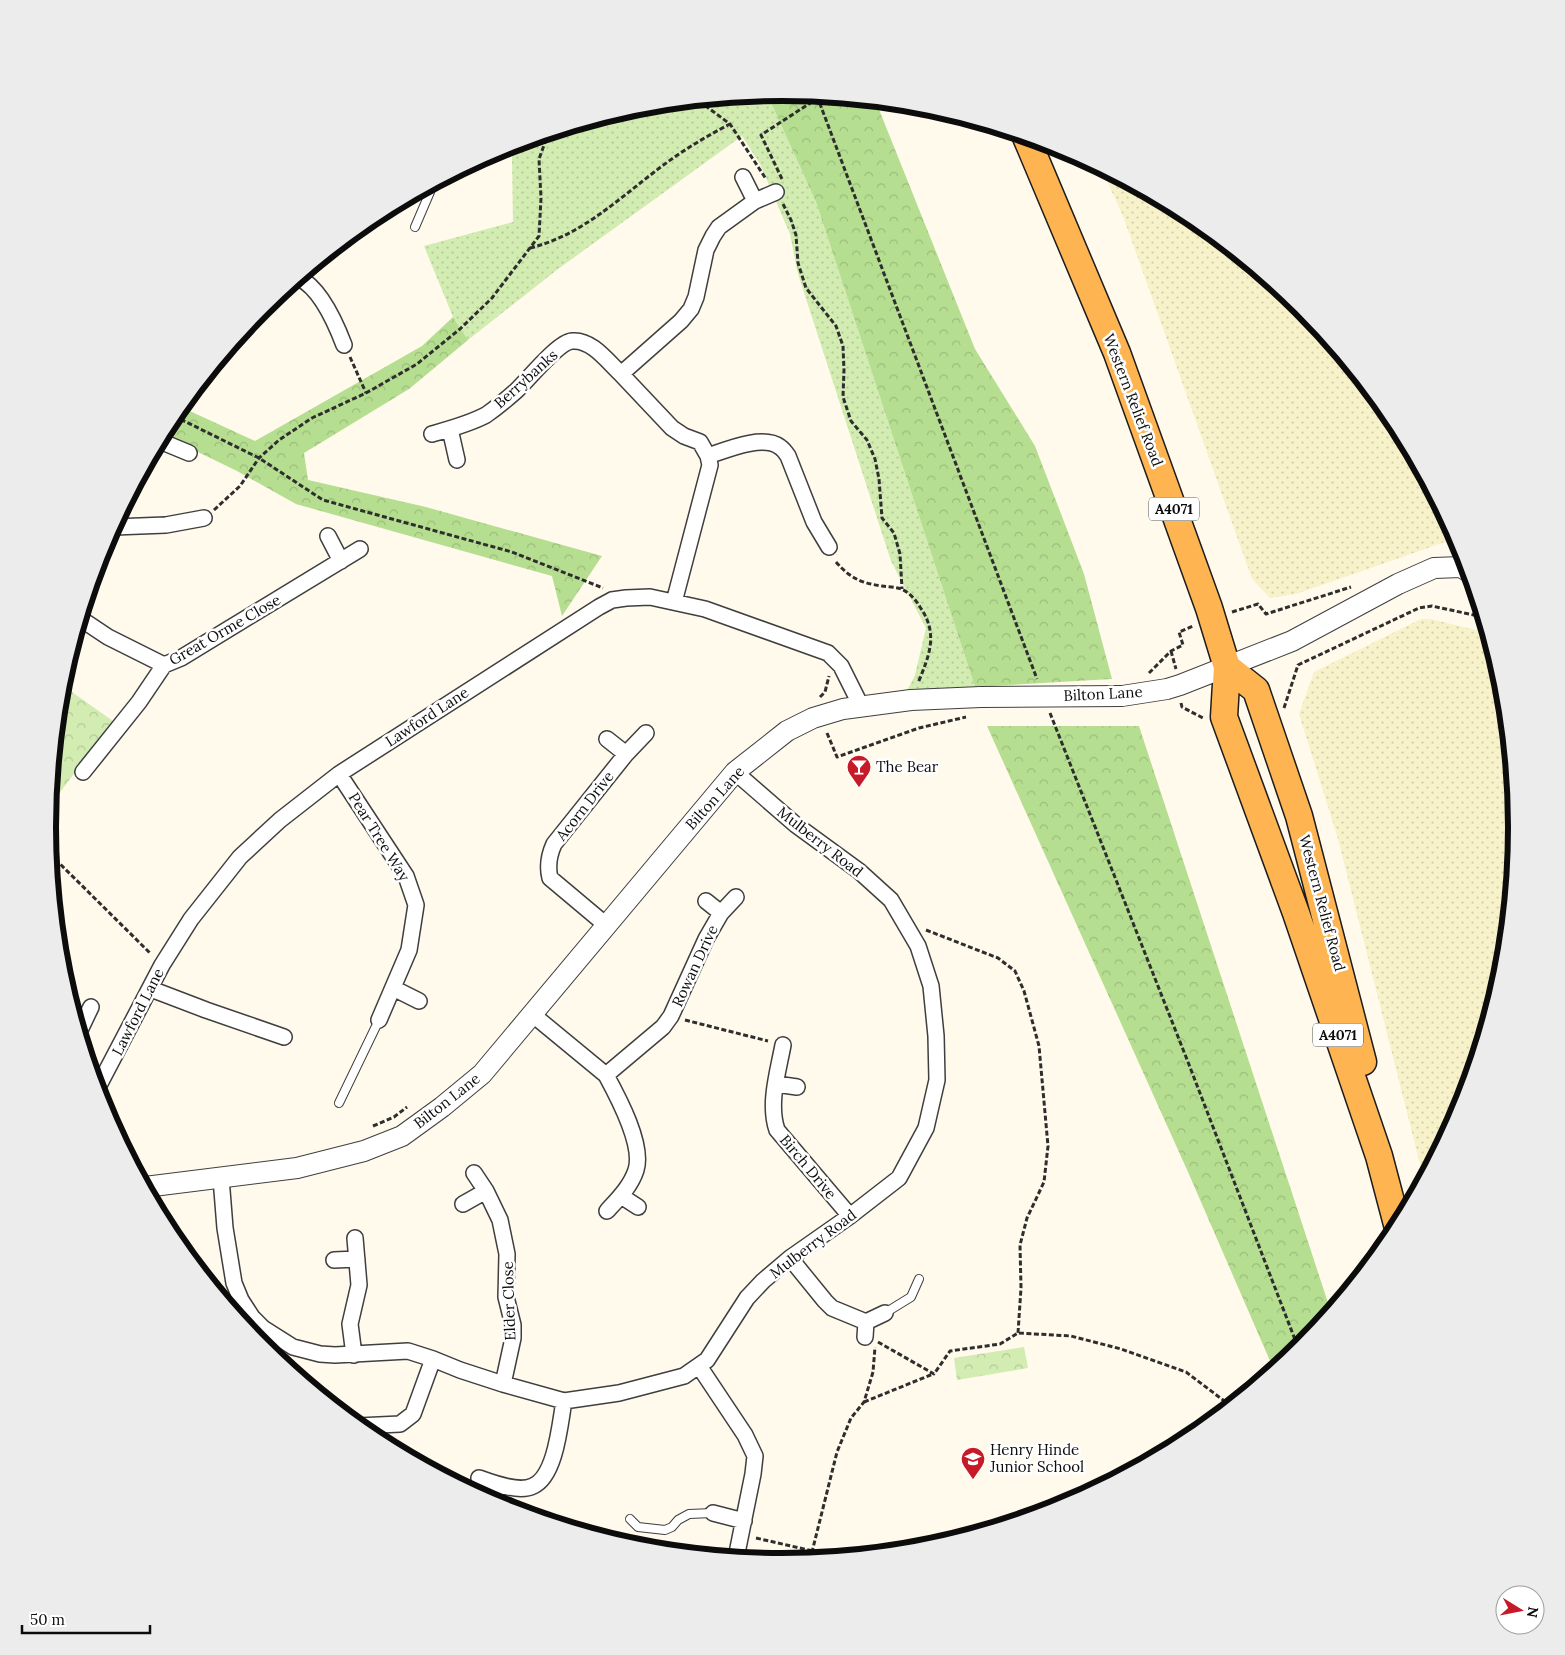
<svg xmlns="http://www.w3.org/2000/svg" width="1565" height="1655" font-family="Lora,serif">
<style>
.farmland{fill:url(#farmland-dots)}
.grass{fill:url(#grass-dots)}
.forest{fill:url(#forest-crowns)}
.park{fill:url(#park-crowns)}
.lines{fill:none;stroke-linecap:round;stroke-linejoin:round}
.service-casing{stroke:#3f3f3f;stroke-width:10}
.minor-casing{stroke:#3f3f3f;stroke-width:18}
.tertiary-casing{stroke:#3f3f3f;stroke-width:22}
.trunk-casing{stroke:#1d1d1d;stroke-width:29}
.path{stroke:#2e2e2e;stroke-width:3;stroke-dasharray:5 2.5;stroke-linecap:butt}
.service{stroke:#fff;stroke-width:8}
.minor{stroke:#fff;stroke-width:15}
.tertiary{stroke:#fff;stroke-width:20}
.trunk{stroke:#ffb452;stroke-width:26}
.tertiary-bridge-casing{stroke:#3f3f3f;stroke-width:22;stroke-linecap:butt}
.tertiary-bridge{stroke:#fff;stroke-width:20}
.labels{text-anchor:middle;stroke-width:5;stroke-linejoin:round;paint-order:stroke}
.shield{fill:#fff;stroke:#555;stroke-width:1}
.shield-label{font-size:14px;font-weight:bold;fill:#0c0c0c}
.street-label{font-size:15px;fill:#0c0c0c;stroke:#fff}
.poi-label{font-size:15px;fill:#0c0c0c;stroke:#fff;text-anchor:start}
.rim{fill:none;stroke:#0c0c0c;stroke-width:6}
</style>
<defs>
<pattern id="farmland-dots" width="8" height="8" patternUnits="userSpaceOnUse" patternTransform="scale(1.25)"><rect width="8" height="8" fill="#f7f2c9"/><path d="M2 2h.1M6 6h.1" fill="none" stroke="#d3ceab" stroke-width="1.8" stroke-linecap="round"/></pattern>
<pattern id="grass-dots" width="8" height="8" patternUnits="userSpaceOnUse" patternTransform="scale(1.25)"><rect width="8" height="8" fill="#d2ecb2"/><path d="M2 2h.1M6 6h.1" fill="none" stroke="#b3c998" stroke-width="1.8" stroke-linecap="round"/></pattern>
<pattern id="forest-crowns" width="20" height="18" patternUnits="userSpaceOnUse" patternTransform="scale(1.25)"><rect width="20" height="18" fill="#b6de90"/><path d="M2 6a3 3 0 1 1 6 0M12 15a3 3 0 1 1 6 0" fill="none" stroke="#9bbd7b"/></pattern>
<pattern id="park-crowns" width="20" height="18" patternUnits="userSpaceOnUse" patternTransform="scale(1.25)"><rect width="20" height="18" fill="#d2ecb2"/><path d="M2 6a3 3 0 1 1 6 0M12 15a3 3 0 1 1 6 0" fill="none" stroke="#b3c998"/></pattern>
</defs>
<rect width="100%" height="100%" fill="#fffaeb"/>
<path class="farmland" d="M 1101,168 L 1191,217 L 1302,308 L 1394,419 L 1460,543 L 1448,541 L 1296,594 L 1270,598 L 1252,579 L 1123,216 Z
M 1421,619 L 1431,619 L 1488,633 L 1503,684 L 1517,828 L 1503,971 L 1461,1109 L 1424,1180 L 1338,839 L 1299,714 L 1314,672 Z"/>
<path class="grass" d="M 767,94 L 816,202 L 975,687 L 905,695 L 915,675 L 926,628 L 891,561 L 798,274 L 790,234 L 760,164 L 742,136 L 558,269 L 468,340 L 453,317 L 424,246 L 513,222 L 512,155 L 517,144 L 639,107 Z"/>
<path class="forest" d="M 783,93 L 876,102 L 975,349 L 1035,446 L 1084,574 L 1112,679 L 975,687 L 816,202 L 767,94 Z
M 453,317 L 468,340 L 409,389 L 304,453 L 308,480 L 426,507 L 602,556 L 562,616 L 552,576 L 296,504 L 237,471 L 163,435 L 172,419 L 181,407 L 255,441 L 422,346 Z
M 987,726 L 1139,726 L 1331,1312 L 1302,1347 L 1274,1370 L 1188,1172 Z"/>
<path class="park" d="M 62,685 L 113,721 L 50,806 Z
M 1024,1347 L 1028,1368 L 957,1380 L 954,1358 Z"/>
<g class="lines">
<defs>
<path id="service" d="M 415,227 L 430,192 L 429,187
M 339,1103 L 379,1020
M 885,1313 L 911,1297 L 919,1279
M 630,1519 L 638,1527 L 665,1530 L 672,1527 L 678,1520 L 689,1514 L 713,1513"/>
<path id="minor" d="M 743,177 L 755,201
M 776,192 L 755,201 L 719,227 L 713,236 L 706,250 L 696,297 L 691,309 L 681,321 L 621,374 L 672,428 L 684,436 L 700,442 L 708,456 C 726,450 763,434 780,447 C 783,449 786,453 788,456 L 814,522 L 829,547
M 299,278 C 320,288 336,324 344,345
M 450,429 L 457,460
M 432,434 C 450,429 469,424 486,415 C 496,408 507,399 516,391 C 528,380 558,342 572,341 C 592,339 608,362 621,374
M 160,441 L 189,453
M 114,527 L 166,525 L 204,518
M 328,536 L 341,561
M 674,602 L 710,465 L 708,456
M 81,619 L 108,637 L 164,665 L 181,658 L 360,549
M 607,739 L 626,754
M 83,772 L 139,702 L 164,665
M 339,774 L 406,876 L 416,905 L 409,950 L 379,1020
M 706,901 L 721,913
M 606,925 L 550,878 C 547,866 549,855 554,844 L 626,754 L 646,733
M 393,988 L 419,1001
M 151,989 L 206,1010 L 284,1037
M 532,1014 L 606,1075 L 663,1027 L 671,1016 L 706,939 L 721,913 L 736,897
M 80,1030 L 91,1007
M 783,1045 C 778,1072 768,1104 777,1130 L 850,1216
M 606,1075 C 618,1097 644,1145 636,1170 C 631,1186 618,1199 607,1211
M 776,1084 L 797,1087
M 97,1089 L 162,965 L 191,919 L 240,857 L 280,820 L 339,774 L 599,607 L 612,600 L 626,598 L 650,597 L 705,609 L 828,653 L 841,666 L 861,706
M 474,1173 L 486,1191 L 500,1220 L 507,1254 L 506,1297 L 513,1325 L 513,1338 L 503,1384
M 221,1178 L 225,1228 L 234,1283 L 241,1300 L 252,1317 L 263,1328 L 293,1347 L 320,1354 L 335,1355 L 408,1351 L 433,1359 L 460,1370 L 503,1384 L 564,1401 L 619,1393 L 684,1376 L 707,1360 L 747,1298 L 763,1281 L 790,1258 L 850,1216 L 899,1178 L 926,1128 L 937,1080 L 936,1036 L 931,986 L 918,946 L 891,900 L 859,871 L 796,825 L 735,772
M 621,1196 L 638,1207
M 463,1204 L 486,1191
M 790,1258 L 825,1301 L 832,1308 L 866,1322
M 334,1260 L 357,1259
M 865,1337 L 866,1322 L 885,1313
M 354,1355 L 350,1324 L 359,1285 L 355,1238
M 699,1366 L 745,1435 L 755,1456 L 753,1474 L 736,1558
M 358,1426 L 400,1424 L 413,1414 L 433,1359
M 479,1478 C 493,1483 519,1493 533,1486 C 556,1476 560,1423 564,1401
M 492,1502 L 498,1485
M 713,1513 L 744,1521"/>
<path id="tertiary" d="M 1122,696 L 1167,689 L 1180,685 L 1292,641 L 1398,584 L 1434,568 L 1461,567 L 1469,572
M 145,1187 L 297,1168 L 364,1151 L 402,1136 L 442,1107 L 482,1074 L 735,772 L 787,731 L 813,718 L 843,709 L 911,700 L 981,697"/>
<path id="trunk" d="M 1026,137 L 1117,353 L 1209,608 L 1227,667 L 1224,717 L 1296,913 L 1379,1156 L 1398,1228
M 1227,667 L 1256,690 L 1299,816 L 1363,1062"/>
</defs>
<use href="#service" class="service-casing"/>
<use href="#minor" class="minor-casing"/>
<use href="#tertiary" class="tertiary-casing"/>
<use href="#trunk" class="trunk-casing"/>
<path class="path" d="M 817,96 L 1037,679
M 699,101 L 730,124 L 766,179
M 782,179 L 761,135 L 818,98
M 783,204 L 791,220 L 796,235 L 798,263 L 806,288 L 836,326 L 843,346 L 844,370 L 843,397 L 851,421 L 867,440 L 875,459 L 879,479 L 882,518 L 894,533 L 900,554 L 902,589
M 530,248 C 579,236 614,203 653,173 C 677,154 703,138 730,124
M 350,357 L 366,393
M 174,416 L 259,458 L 323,500 L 512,552 L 603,588
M 214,510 L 240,486 L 259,458 L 279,440 L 312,418 L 366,393 L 417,364 L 460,329 L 492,298 L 539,236 L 541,198 L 539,159 L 548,134
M 836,562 C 850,578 861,583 882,586 C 888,587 896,587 901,589 C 909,592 916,600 920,607 C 939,634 929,656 918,683
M 1232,612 L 1258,604 L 1266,614 L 1351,587
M 1171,651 L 1176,669
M 1149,673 L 1171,651 L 1183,645 L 1179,632 L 1193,626
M 820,697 L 825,692 L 829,676
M 1181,703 L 1182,707 L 1203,718
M 1284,708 L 1298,665 L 1419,608 L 1432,606 L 1483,617
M 1050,713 L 1188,1062 L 1299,1350
M 827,733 L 837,757 L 919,728 L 966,717
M 50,854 L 151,954
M 926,930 L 998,958 L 1015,971 L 1024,991 L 1039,1046 L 1048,1146 L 1044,1182 L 1027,1218 L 1020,1245 L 1021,1288 L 1018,1333
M 685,1020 L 768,1041
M 373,1126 L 394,1117 L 407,1107
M 878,1342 L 934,1374 L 950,1351 L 1000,1344 L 1018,1333 L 1071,1336 L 1121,1349 L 1186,1372 L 1231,1406
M 864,1402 L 933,1374
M 756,1538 L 813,1551
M 810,1560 L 837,1452 L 851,1418 L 864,1402 L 873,1372 L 875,1347"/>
<use href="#service" class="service"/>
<use href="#minor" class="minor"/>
<use href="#tertiary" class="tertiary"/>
<use href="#trunk" class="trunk"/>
<defs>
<path id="tertiary-bridge" d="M 981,697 L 1122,696"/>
</defs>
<use href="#tertiary-bridge" class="tertiary-bridge-casing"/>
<use href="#tertiary-bridge" class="tertiary-bridge"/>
</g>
<defs>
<symbol id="bar-pin" viewBox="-11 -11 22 30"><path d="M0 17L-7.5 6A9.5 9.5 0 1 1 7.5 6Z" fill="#c61a28" stroke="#fff"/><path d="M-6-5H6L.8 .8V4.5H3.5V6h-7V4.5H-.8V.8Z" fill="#fff"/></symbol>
<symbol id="school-pin" viewBox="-11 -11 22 30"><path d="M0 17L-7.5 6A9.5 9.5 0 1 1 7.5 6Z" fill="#c61a28" stroke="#fff"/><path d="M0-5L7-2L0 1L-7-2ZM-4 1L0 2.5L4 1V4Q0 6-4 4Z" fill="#fff"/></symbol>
</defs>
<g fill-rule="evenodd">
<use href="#bar-pin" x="845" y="753" width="28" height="38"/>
<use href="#school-pin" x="959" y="1445" width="28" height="38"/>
</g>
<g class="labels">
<g class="shield">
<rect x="1149" y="497.5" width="50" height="23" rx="4"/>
<rect x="1313" y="1023.5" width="50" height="23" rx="4"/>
</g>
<g class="shield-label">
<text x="1174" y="514">A4071</text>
<text x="1338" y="1040">A4071</text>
</g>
<g class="street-label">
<text transform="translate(526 379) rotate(-42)" y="5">Berrybanks</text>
<text transform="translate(1133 400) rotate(69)" y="5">Western Relief Road</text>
<text transform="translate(225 630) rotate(-30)" y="5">Great Orme Close</text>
<text transform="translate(1103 694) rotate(-3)" y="5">Bilton Lane</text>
<text transform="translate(427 717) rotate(-33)" y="5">Lawford Lane</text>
<text transform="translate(715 798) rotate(-48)" y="5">Bilton Lane</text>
<text transform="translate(585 806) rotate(-52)" y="5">Acorn Drive</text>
<text transform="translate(379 837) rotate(58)" y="5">Pear Tree Way</text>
<text transform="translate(820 842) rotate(38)" y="5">Mulberry Road</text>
<text transform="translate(1322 903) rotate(75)" y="5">Western Relief Road</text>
<text transform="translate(695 966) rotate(-65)" y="5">Rowan Drive</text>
<text transform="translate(138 1012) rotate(-63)" y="5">Lawford Lane</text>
<text transform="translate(447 1101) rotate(-38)" y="5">Bilton Lane</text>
<text transform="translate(808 1167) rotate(50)" y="5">Birch Drive</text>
<text transform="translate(813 1244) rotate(-37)" y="5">Mulberry Road</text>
<text transform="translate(509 1301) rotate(-92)" y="5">Elder Close</text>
</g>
<g class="poi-label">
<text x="876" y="772">The Bear</text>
<text x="990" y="1455">Henry Hinde<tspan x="990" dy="17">Junior School</tspan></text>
</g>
</g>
<path d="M0 0H1565V1655H0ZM56 827a726 726 0 1 1 1452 0a726 726 0 1 1-1452 0Z" fill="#ececec" fill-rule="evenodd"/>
<path class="rim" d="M56 827a726 726 0 1 1 1452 0a726 726 0 1 1-1452 0Z"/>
<g transform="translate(1520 1610) rotate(100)"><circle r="24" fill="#ffffff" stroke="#9e9e9e"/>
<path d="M0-4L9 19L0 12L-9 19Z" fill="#c61a28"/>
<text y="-8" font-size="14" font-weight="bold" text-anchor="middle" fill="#0c0c0c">N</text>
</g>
<path d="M22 1625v8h128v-8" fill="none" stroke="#0c0c0c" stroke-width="2.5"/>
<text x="30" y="1625" font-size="15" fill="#0c0c0c" stroke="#ffffff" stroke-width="4" paint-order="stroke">50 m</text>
</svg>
